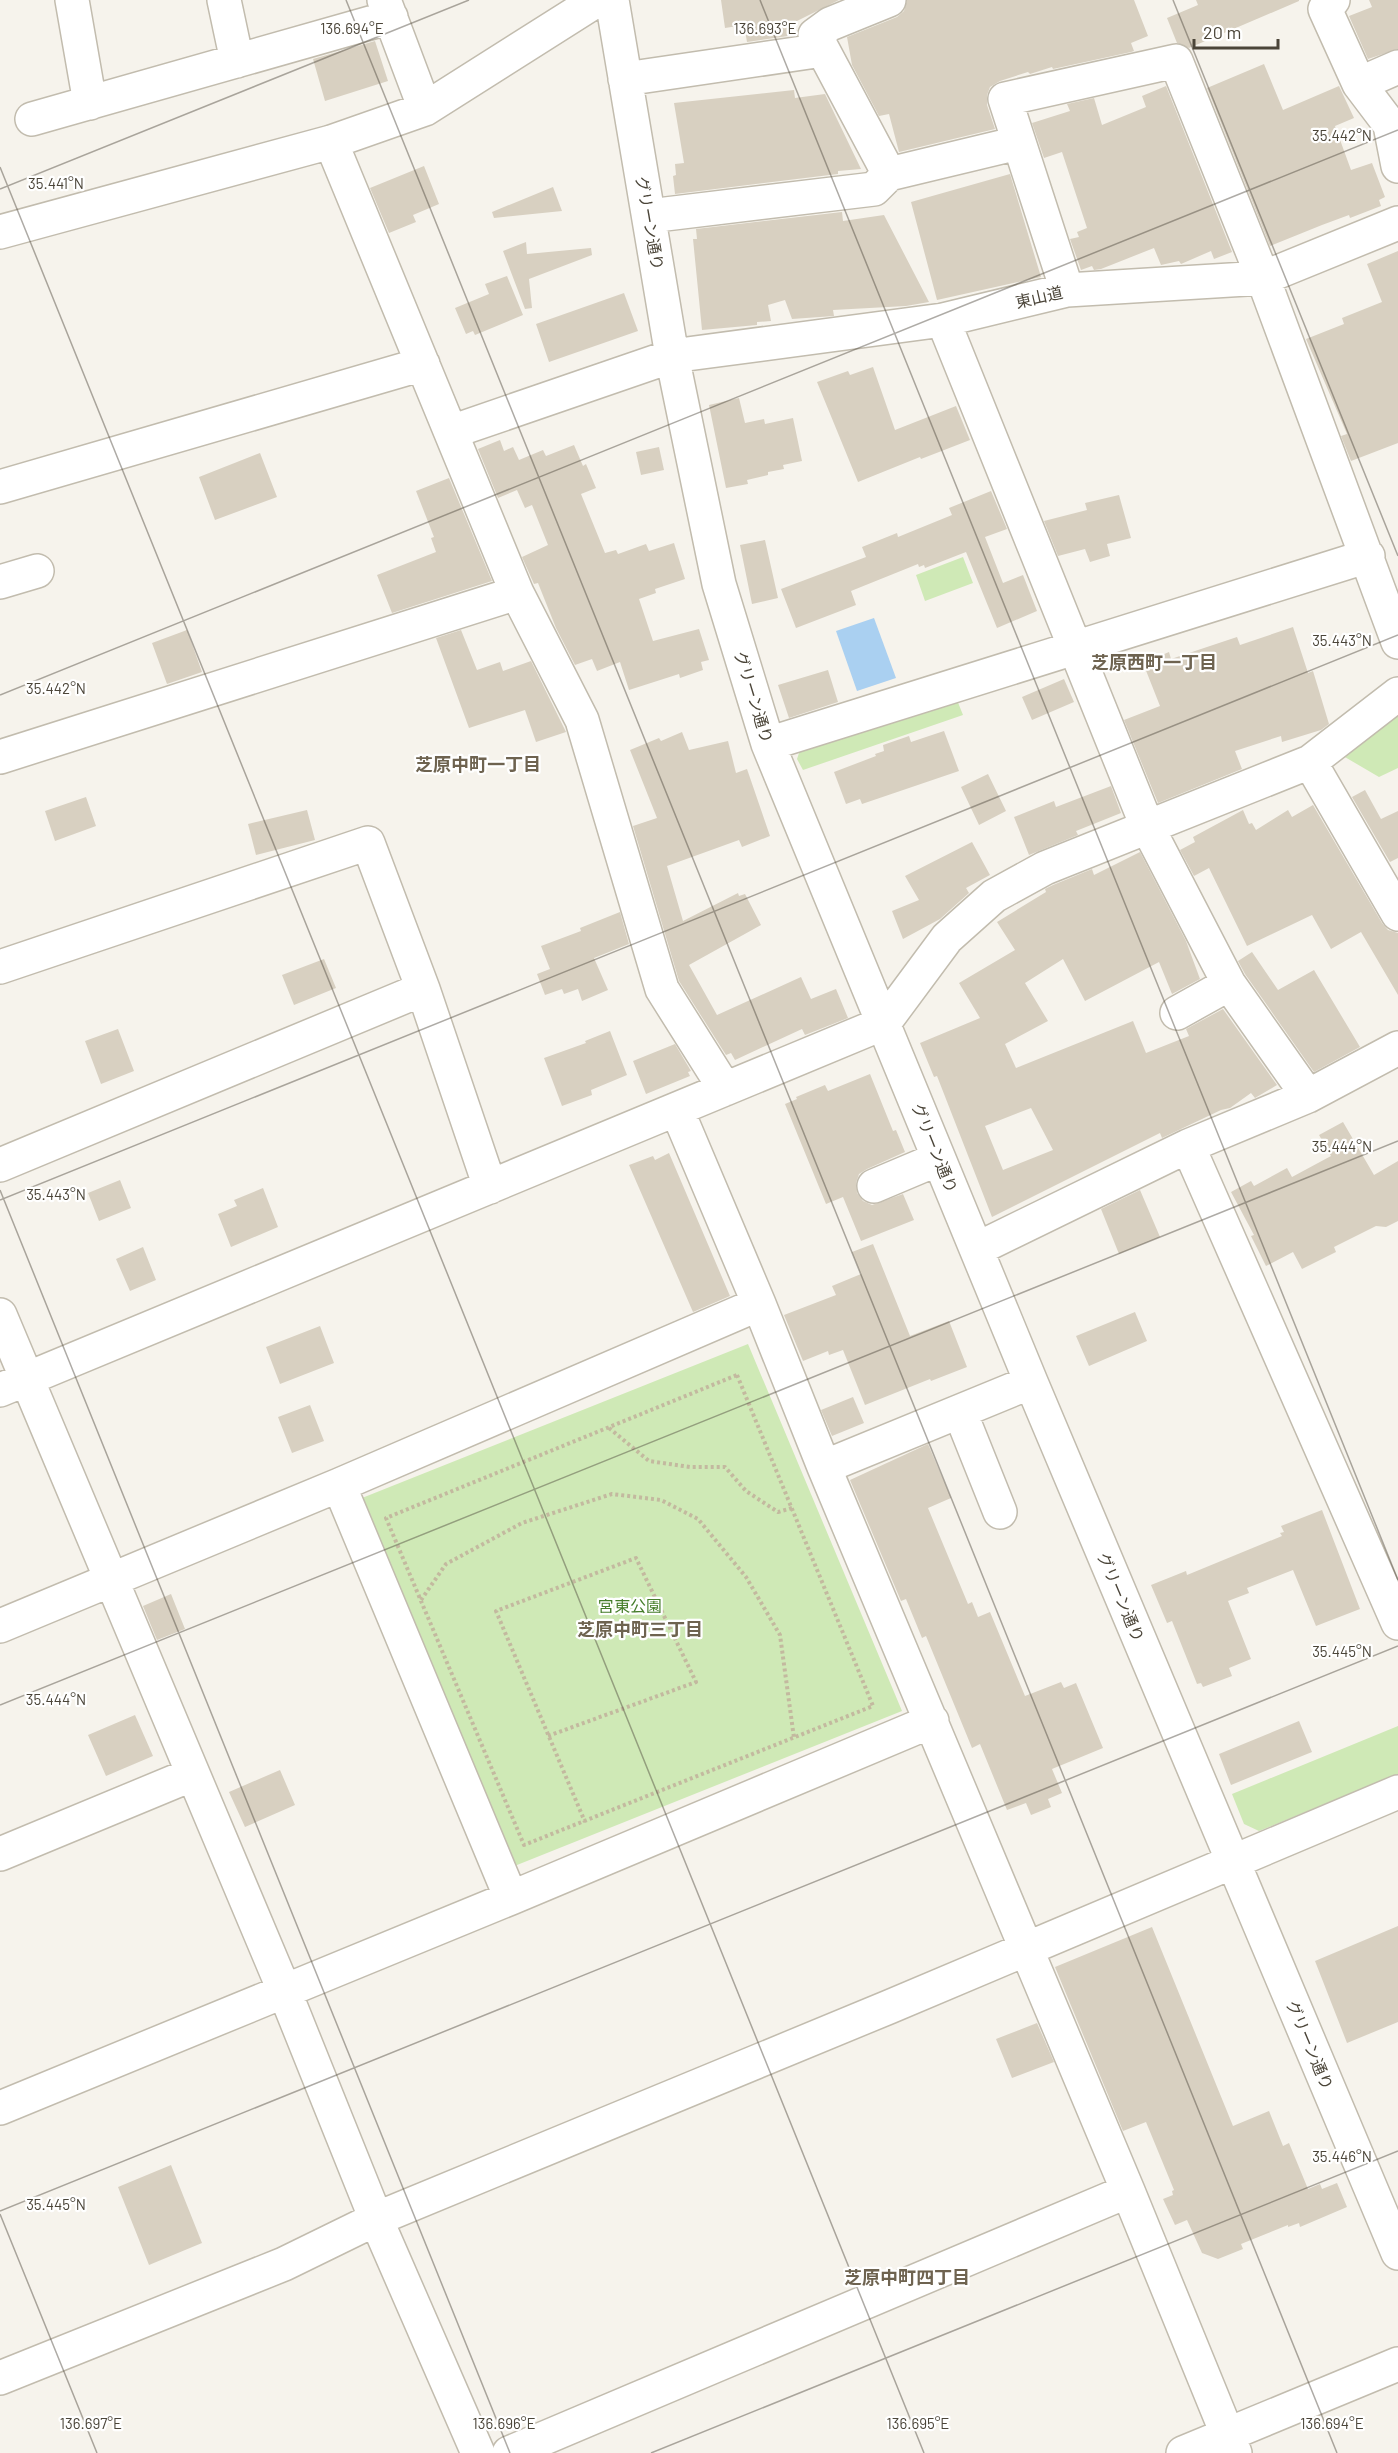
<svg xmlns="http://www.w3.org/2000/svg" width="1398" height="2453" font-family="Barlow,'Noto Sans JP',sans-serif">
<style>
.green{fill:#cfe9b6}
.water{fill:#aad0f1}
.building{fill:#d8d0c1;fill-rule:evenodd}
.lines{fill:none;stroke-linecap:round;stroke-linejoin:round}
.minor-casing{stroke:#c2bcae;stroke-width:36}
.path{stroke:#c3b99f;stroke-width:4;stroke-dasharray:3 3;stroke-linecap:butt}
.minor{stroke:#fff;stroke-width:33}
.ticks{fill:none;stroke:#4b4539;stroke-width:1.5;stroke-opacity:0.45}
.labels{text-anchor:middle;stroke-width:4.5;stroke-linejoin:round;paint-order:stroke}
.street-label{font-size:16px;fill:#4b4539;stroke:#fff}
.park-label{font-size:16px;fill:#467e2b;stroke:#fff}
.neighbourhood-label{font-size:18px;font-weight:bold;fill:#6e6350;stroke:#fff}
.ticks-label{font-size:15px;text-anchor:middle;fill:#4b4539;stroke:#fff;stroke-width:4.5;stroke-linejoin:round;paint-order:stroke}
</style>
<rect width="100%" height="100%" fill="#f6f3ec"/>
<path class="green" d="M 963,557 L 973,583 L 925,601 L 916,575 Z
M 957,700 L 963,715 L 803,770 L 797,759 L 801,747 Z
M 1398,710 L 1398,768 L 1379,777 L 1338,753 Z
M 748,1344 L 902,1711 L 512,1867 L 357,1500 Z
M 1398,1726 L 1398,1774 L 1259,1831 L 1244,1824 L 1232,1794 Z"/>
<path class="water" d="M 874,618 L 896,678 L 857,691 L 836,631 Z"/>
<path class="building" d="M 721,0 L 839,0 L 787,26 L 788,36 L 747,42 L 744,25 L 725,28 Z
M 907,0 L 1134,0 L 1148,36 L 1131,43 L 1134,51 L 1131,52 L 1053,69 L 1052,67 L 1030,74 L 1028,72 L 1000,81 L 990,87 L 987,95 L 987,105 L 995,129 L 899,152 L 889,114 L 879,116 L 852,65 L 847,37 L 897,17 L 904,11 Z
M 1196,0 L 1299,0 L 1299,1 L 1189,48 L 1177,43 L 1167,18 L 1198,5 Z
M 1369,0 L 1398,0 L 1398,49 L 1368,59 L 1349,16 L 1372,7 Z
M 375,41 L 388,81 L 325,101 L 313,59 Z
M 1264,64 L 1283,110 L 1339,86 L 1354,118 L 1335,126 L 1351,170 L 1372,163 L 1385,197 L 1379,200 L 1381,206 L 1350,218 L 1349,215 L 1322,225 L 1270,246 L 1207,88 Z
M 1166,86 L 1232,252 L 1214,259 L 1211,251 L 1181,264 L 1179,261 L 1161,265 L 1154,248 L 1101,269 L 1094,270 L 1092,266 L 1081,270 L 1070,239 L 1079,237 L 1077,232 L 1087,228 L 1062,152 L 1044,158 L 1032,123 L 1070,111 L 1067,104 L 1094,98 L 1102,125 L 1146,107 L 1142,96 Z
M 794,90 L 795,98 L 825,94 L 861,169 L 838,171 L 838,174 L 675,194 L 673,176 L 676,175 L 675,164 L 684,163 L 674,103 Z
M 424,166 L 439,204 L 413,215 L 416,222 L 389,233 L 370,188 Z
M 1010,174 L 1041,277 L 937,300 L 911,202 Z
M 553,187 L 562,211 L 494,218 L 492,212 Z
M 842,212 L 843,221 L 884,215 L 929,302 L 906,306 L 833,310 L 834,316 L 792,319 L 785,300 L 768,305 L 771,321 L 757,322 L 757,325 L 702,330 L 693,239 L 697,239 L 696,229 Z
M 526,242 L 527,254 L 591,248 L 592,255 L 529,279 L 532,308 L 525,309 L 503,251 Z
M 1398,251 L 1398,443 L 1351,461 L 1341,436 L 1347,434 L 1306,339 L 1344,324 L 1342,318 L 1382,302 L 1367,264 Z
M 507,276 L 523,315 L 475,335 L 473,331 L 466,334 L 455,308 L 489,294 L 485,284 Z
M 624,293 L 638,331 L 549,362 L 536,324 Z
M 873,367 L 895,430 L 956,406 L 970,440 L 921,459 L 920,457 L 858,482 L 817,382 L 848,371 L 850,375 Z
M 739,398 L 745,423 L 764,419 L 765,424 L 793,418 L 802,461 L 783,465 L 784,469 L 768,472 L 768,475 L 747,480 L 748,484 L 726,488 L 709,405 Z
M 500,440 L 504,451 L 513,447 L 519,460 L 543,450 L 546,456 L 574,445 L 583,466 L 586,464 L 596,488 L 581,494 L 605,553 L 616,550 L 618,554 L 646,544 L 649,551 L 674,543 L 685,579 L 655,589 L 656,593 L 639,599 L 653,641 L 699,629 L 709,660 L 701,662 L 703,670 L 680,678 L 679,674 L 629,690 L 620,662 L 597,671 L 592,659 L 575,665 L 556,628 L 538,583 L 534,584 L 522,557 L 548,545 L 532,505 L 525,508 L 517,490 L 498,498 L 478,449 Z
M 659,447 L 664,470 L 641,475 L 636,452 Z
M 260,453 L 277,497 L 215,520 L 199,477 Z
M 449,478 L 492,581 L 392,613 L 377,575 L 436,552 L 431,538 L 434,537 L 416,491 Z
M 991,491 L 1007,529 L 985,537 L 1003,583 L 1023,575 L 1037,611 L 997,628 L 966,552 L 925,568 L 924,565 L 919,567 L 918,564 L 851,591 L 856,605 L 796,628 L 781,589 L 866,557 L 862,547 L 897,533 L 898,537 L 952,515 L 949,508 Z
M 1119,495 L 1131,538 L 1107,544 L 1110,556 L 1090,562 L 1085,549 L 1058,556 L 1044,521 L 1087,510 L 1085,503 Z
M 765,540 L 778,598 L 752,604 L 740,545 Z
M 1293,627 L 1308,673 L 1313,671 L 1329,724 L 1321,730 L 1282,742 L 1281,736 L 1235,751 L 1242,769 L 1158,803 L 1124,720 L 1160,706 L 1143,663 L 1169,652 L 1171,659 L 1237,637 L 1240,645 Z
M 187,630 L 202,672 L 167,684 L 152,643 Z
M 461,630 L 477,670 L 500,662 L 503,671 L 531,661 L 566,732 L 536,742 L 525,710 L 469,728 L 436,638 Z
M 828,670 L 838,702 L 789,718 L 778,685 Z
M 1064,679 L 1074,702 L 1032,720 L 1022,697 Z
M 944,731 L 959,771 L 862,804 L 860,799 L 846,804 L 834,772 L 876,756 L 875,754 L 884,751 L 883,745 L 909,736 L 911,742 Z
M 682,732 L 689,750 L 728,741 L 736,773 L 747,769 L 770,836 L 742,847 L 739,840 L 667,866 L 683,921 L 738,893 L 739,896 L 745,894 L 761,925 L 689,965 L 717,1015 L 801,977 L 811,999 L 836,989 L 848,1018 L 805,1035 L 802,1029 L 735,1060 L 731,1053 L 726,1055 L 679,981 L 633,826 L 657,818 L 630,750 L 659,738 L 661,741 Z
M 988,774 L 1006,811 L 979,825 L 961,787 Z
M 1111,786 L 1121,813 L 1076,831 L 1078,835 L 1029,855 L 1014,817 L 1054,801 L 1056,807 Z
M 1365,790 L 1381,819 L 1398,811 L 1398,858 L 1390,862 L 1352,797 Z
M 86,797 L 96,826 L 55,841 L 45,811 Z
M 1313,805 L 1382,923 L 1388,930 L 1398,933 L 1398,995 L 1361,932 L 1331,949 L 1312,915 L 1247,946 L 1209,868 L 1194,876 L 1180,850 L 1195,842 L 1193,837 L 1243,810 L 1249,824 L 1252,823 L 1256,830 L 1288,810 L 1292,817 Z
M 307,810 L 315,840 L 256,855 L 248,824 Z
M 972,842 L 990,875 L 966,888 L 969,893 L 940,919 L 903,939 L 892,911 L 919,900 L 905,876 Z
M 1140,852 L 1186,941 L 1200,979 L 1172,994 L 1159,962 L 1085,1001 L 1063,959 L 1025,983 L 1048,1021 L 1005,1044 L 1016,1068 L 1133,1021 L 1146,1053 L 1189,1036 L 1186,1029 L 1223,1009 L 1277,1085 L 1255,1098 L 1251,1093 L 1230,1108 L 1221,1110 L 1162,1138 L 1160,1133 L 992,1217 L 937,1076 L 934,1077 L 920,1043 L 980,1018 L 959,983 L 1015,950 L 997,922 L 1046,892 L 1045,889 L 1053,885 L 1092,869 L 1094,875 ZM 1031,1108 L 1053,1150 L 1003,1170 L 985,1126 Z
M 620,912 L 629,944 L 594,958 L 608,990 L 582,1001 L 578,989 L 564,994 L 562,989 L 545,995 L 537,974 L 550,969 L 541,946 L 581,931 L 580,928 Z
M 1252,952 L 1278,990 L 1314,970 L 1360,1047 L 1314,1072 L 1245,974 L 1238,961 Z
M 324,959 L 336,988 L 294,1005 L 282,975 Z
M 118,1029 L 134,1071 L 101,1084 L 85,1041 Z
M 610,1031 L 627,1075 L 591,1090 L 592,1095 L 562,1106 L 544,1058 L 586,1043 L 585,1041 Z
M 675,1044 L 691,1071 L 688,1072 L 690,1076 L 646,1094 L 633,1061 Z
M 870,1074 L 893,1131 L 896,1130 L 905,1152 L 867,1169 L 859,1174 L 856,1183 L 857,1193 L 863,1201 L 872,1205 L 903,1194 L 914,1220 L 861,1241 L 843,1197 L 826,1204 L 785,1104 L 797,1099 L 796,1097 L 825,1085 L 828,1091 Z
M 1343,1122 L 1374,1175 L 1398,1161 L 1398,1221 L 1386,1227 L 1376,1226 L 1334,1247 L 1336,1252 L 1302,1269 L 1293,1252 L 1266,1266 L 1251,1236 L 1254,1235 L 1231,1192 L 1251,1181 L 1254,1186 L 1287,1168 L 1292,1177 L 1331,1156 L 1319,1135 Z
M 669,1153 L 730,1296 L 693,1312 L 629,1165 L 653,1156 L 655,1160 Z
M 120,1180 L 131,1208 L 99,1221 L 88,1193 Z
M 263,1188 L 278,1227 L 231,1247 L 218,1214 L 237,1206 L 234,1200 Z
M 1140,1190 L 1160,1237 L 1119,1254 L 1101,1209 Z
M 873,1244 L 910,1336 L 949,1321 L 967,1367 L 931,1381 L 930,1379 L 865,1405 L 843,1350 L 829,1355 L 828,1351 L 803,1361 L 784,1315 L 836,1295 L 832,1286 L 861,1274 L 852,1252 Z
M 143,1247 L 156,1280 L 130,1291 L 116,1259 Z
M 1135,1312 L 1147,1341 L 1089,1366 L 1076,1336 Z
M 320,1326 L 334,1363 L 280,1384 L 266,1347 Z
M 853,1397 L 864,1423 L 832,1436 L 821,1410 Z
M 310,1405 L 324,1441 L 292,1453 L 278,1417 Z
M 928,1444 L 951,1498 L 928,1508 L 968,1604 L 972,1602 L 978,1617 L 990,1612 L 1025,1696 L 1061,1682 L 1064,1688 L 1076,1683 L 1103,1748 L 1052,1769 L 1062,1793 L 1048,1799 L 1051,1807 L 1031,1815 L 1026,1803 L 1007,1810 L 980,1744 L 972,1748 L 926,1636 L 922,1638 L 906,1599 L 901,1601 L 850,1480 Z
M 1322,1510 L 1360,1609 L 1316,1626 L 1293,1570 L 1247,1588 L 1249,1593 L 1228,1601 L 1251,1659 L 1229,1668 L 1232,1676 L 1203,1687 L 1201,1683 L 1197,1684 L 1172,1621 L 1167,1623 L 1151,1585 L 1186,1571 L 1187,1575 L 1282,1536 L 1280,1533 L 1284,1532 L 1281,1526 Z
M 171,1594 L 185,1629 L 157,1640 L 143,1606 Z
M 135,1715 L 153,1756 L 106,1776 L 88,1735 Z
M 1299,1721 L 1312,1752 L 1231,1785 L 1219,1754 Z
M 280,1770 L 295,1805 L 245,1827 L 229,1792 Z
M 1398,1926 L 1398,2022 L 1347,2043 L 1315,1961 Z
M 1152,1927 L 1233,2126 L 1269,2111 L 1283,2146 L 1289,2143 L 1308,2189 L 1320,2184 L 1322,2189 L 1337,2183 L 1347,2207 L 1300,2227 L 1299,2223 L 1288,2227 L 1288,2225 L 1241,2244 L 1243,2249 L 1218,2259 L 1202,2253 L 1187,2220 L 1175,2225 L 1163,2199 L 1173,2195 L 1172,2191 L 1174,2190 L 1146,2122 L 1123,2131 L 1055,1967 Z
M 1037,2023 L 1054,2062 L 1012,2078 L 996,2039 Z
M 171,2165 L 202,2243 L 149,2265 L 118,2187 Z"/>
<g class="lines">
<defs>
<path id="minor" d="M 72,0 L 90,103
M 224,0 L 237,61
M 384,0 L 425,109
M 612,0 L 672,356 L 719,584 L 768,744 L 1031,1382 L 1398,2253
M 1333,0 L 1325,9 L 1359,84 L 1390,125 L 1398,166
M 625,79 L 823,50
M 1359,84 L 1398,67
M 32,119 L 391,17
M 331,142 L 517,593 L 582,720 L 662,989 L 725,1089
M 889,174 L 815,35 L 830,24 L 889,0
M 649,216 L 874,189 L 889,174 L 1018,143
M 0,232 L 331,142 L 425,109 L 597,0
M 1067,290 L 1005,99 L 1176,61 L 1263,278 L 1398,642
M 943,320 L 1147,826 L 1229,984 L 1308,1096
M 451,432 L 672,356 L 943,320 L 1067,290 L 1263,278 L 1398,223
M 0,487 L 423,364
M 0,582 L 37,571
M 768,744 L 1368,556
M 0,757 L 517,593
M 1310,762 L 1398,914
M 0,967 L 368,843 L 423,989 L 490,1187
M 1177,1013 L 1229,984
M 677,1110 L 759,1304 L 824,1467 L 1128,2191 L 1235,2453
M 1188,1146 L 1398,1623
M 0,1165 L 423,989
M 874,1186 L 938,1159
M 977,1249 L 1188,1146 L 1308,1096 L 1398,1048
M 0,1315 L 284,1990 L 376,2219 L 478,2453
M 0,1390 L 884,1023 L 947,938 L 994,896 L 1045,868 L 1310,762 L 1398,694
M 960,1412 L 1000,1512
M 824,1467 L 1031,1382
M 339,1485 L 511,1898
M 0,1626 L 339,1485 L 759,1304
M 0,1854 L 193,1774
M 0,2108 L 511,1898 L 932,1721
M 0,2378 L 284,2264 L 376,2219 L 889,2007 L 1398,1792
M 509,2453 L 1128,2191
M 1183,2453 L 1398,2364"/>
</defs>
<use href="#minor" class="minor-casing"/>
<path class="path" d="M 737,1375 L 873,1706 L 524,1845 L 386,1518 Z
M 609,1428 L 649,1461 L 690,1467 L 725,1467 L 746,1491 L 778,1512 L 792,1508
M 421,1600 L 446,1564 L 522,1523 L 612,1494 L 661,1500 L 698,1519 L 746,1577 L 780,1635 L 794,1738
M 548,1736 L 696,1682 L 636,1558 L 496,1611 L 585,1822"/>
<use href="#minor" class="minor"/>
</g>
<path class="ticks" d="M 346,0 L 1337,2453M 760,0 L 1398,1580M 1173,0 L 1398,556M 0,167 L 924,2453M 0,189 L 469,0M 0,695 L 1398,130M 0,1190 L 510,2453M 0,1200 L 1398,635M 0,1705 L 1398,1141M 0,2211 L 1398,1646M 0,2214 L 97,2453M 651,2453 L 1398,2151"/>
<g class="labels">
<g class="street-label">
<text transform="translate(650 223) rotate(80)" y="6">グリーン通り</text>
<text transform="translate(1039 297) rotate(-13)" y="6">東山道</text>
<text transform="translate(754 697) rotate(73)" y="6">グリーン通り</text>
<text transform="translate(935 1148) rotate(68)" y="6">グリーン通り</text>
<text transform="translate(1121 1597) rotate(67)" y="6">グリーン通り</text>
<text transform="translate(1310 2045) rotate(67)" y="6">グリーン通り</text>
</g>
<g class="park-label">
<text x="630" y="1612">宮東公園</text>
</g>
<g class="neighbourhood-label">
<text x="1154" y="669">芝原西町一丁目</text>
<text x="478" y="771">芝原中町一丁目</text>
<text x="640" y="1636">芝原中町三丁目</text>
<text x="907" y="2284">芝原中町四丁目</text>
</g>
</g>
<g class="ticks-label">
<text x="352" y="34">136.694°E</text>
<text x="765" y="34">136.693°E</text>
<text x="1342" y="141">35.442°N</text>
<text x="56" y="189">35.441°N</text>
<text x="1342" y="646">35.443°N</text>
<text x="56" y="694">35.442°N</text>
<text x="1342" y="1152">35.444°N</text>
<text x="56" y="1200">35.443°N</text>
<text x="1342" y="1657">35.445°N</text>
<text x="56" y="1705">35.444°N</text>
<text x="1342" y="2162">35.446°N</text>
<text x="56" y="2210">35.445°N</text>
<text x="91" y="2429">136.697°E</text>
<text x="504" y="2429">136.696°E</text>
<text x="918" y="2429">136.695°E</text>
<text x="1332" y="2429">136.694°E</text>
</g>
<path d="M1194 39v9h84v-9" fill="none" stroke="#4b4539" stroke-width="3"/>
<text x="1203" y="39" font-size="18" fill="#4b4539" stroke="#ffffff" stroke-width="4.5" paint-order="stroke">20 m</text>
</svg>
